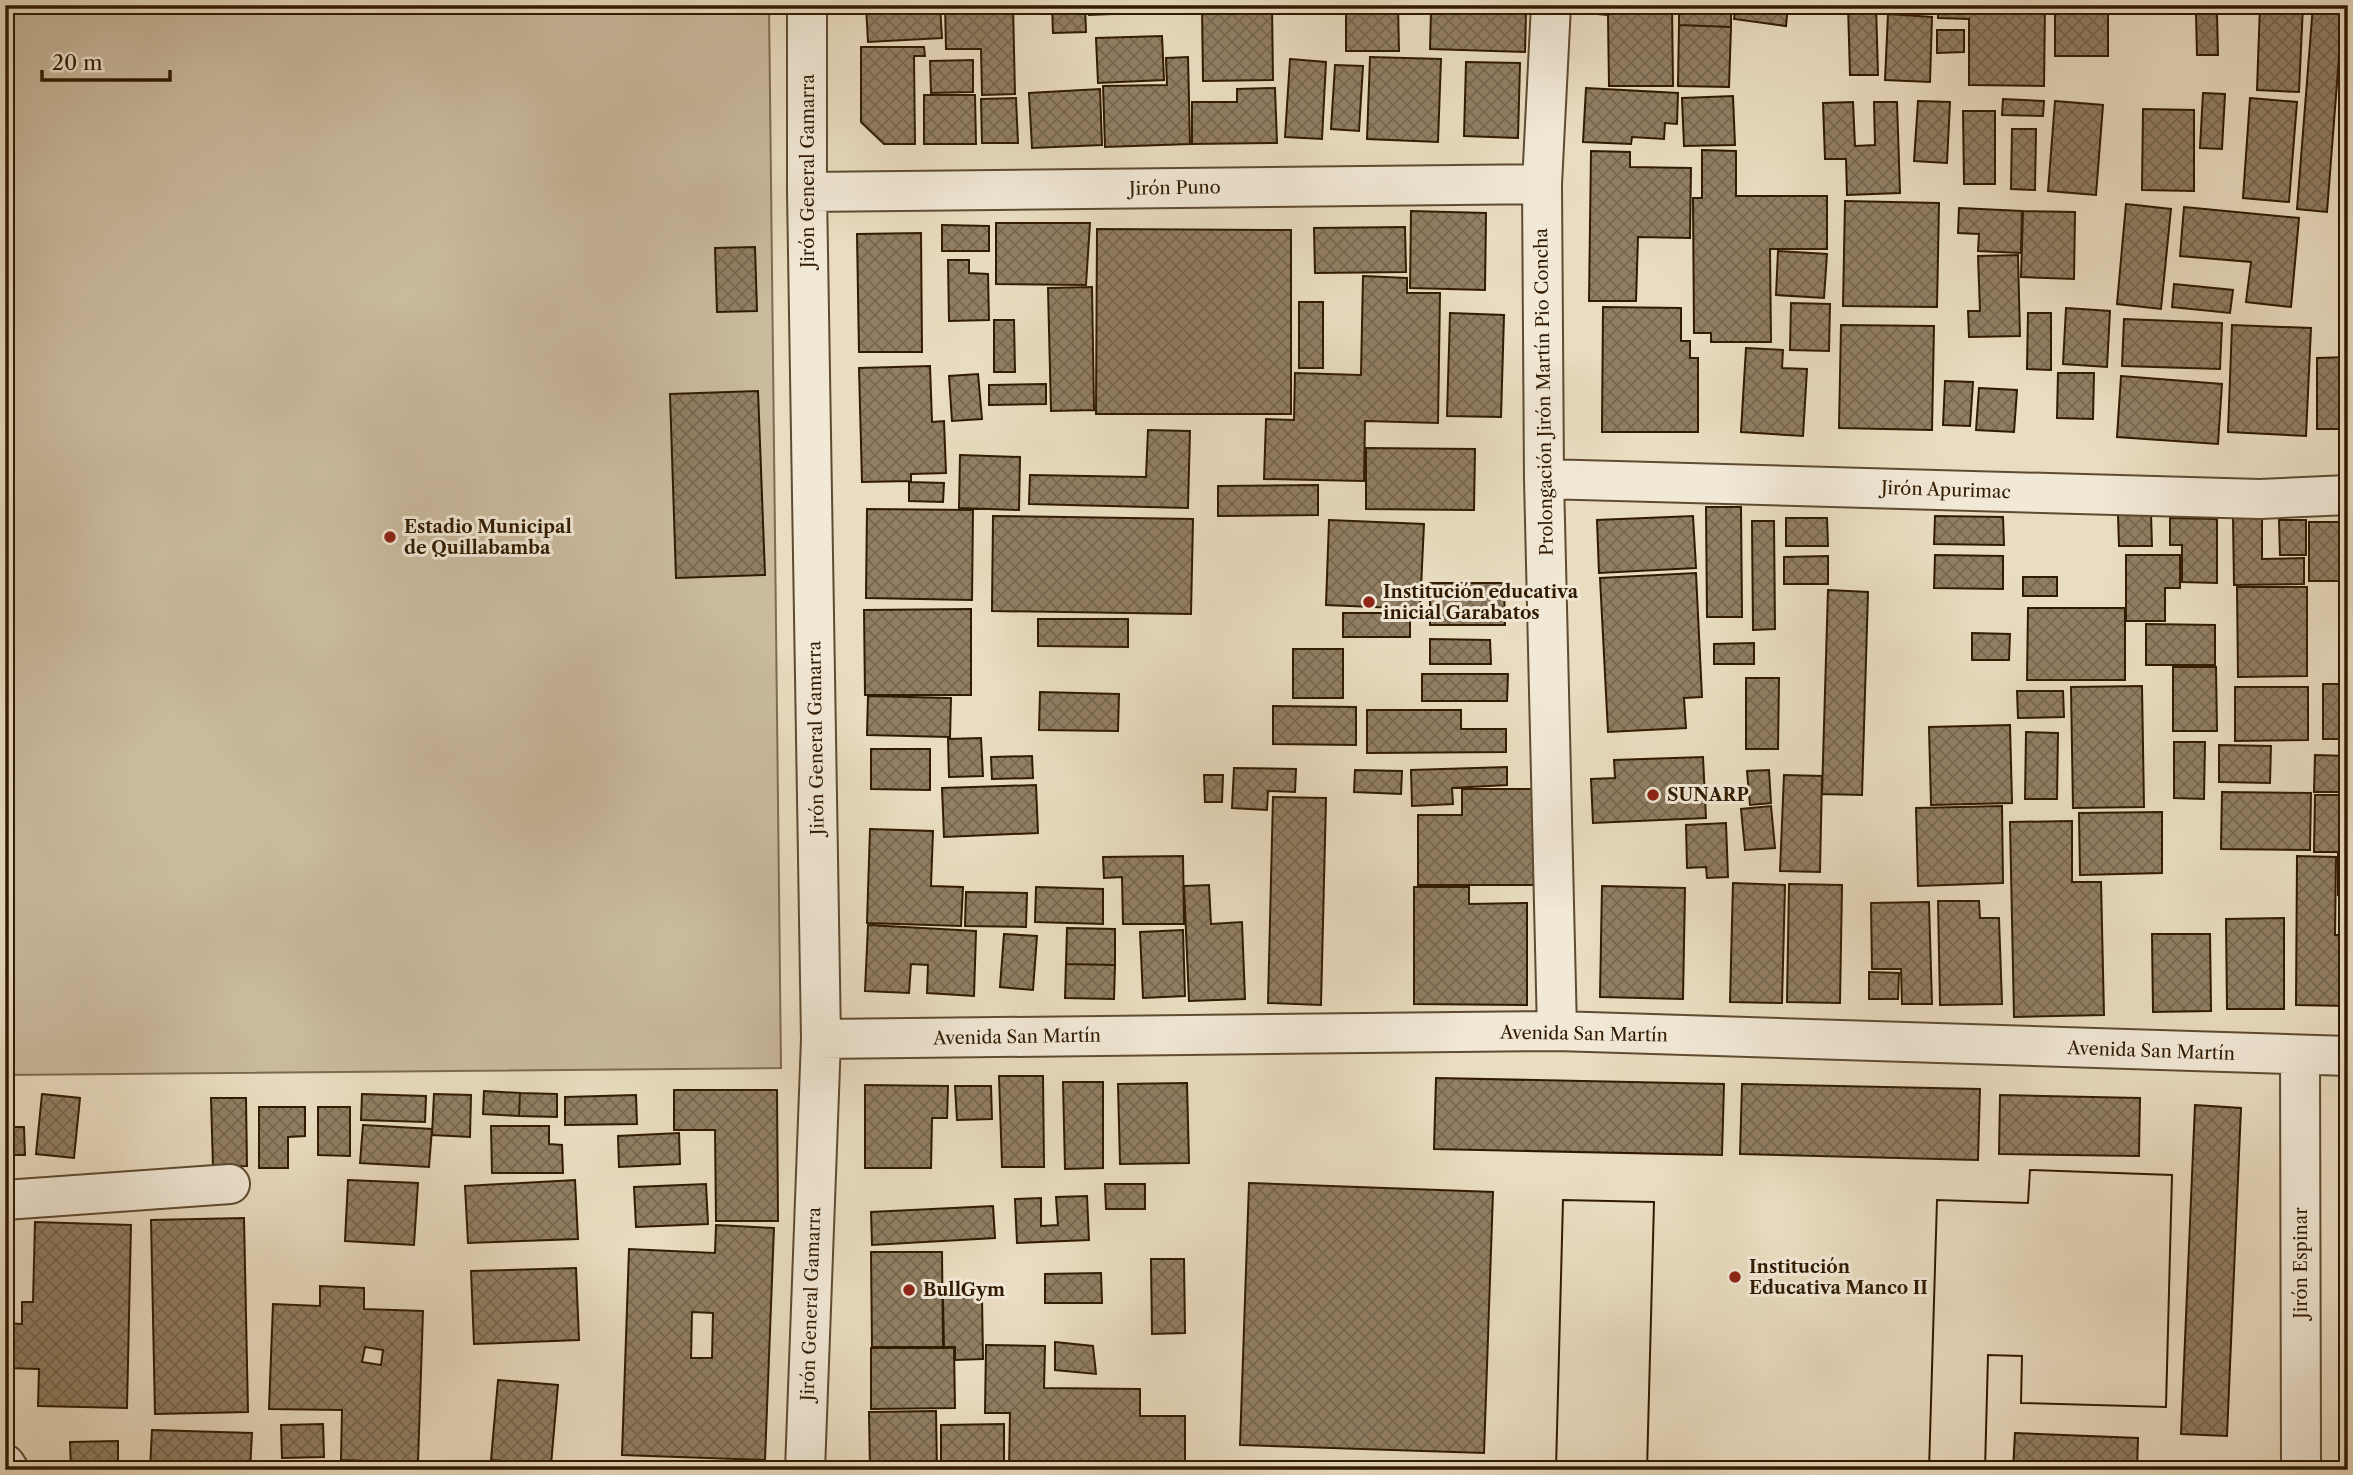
<svg xmlns="http://www.w3.org/2000/svg" width="2353" height="1475" font-family="'Libre Caslon Text',serif">
<style>
.grass{fill:#cabb9f;stroke:#7e6b50;stroke-width:2}
.building{fill:url(#building-cross-hatch);stroke:#311b00;stroke-width:2;fill-rule:evenodd}
.lines{fill:none;stroke-linecap:round;stroke-linejoin:round}
.street-casing{stroke:#5f4b30;stroke-width:42}
.street{stroke:#f1e8d6;stroke-width:38}
.poi-dot{fill:#8f2418;stroke:#f1e8d6;stroke-width:2.5}
.labels{text-anchor:middle;stroke-width:6;stroke-linejoin:round;paint-order:stroke}
.street-label{font-size:18px;fill:#311b00;stroke:#f1e8d6}
.poi-label{font-size:18px;font-weight:bold;fill:#311b00;stroke:#f1e8d6;text-anchor:start}
</style>
<defs>
<pattern id="building-cross-hatch" width="8" height="8" patternUnits="userSpaceOnUse" patternTransform="scale(1.75)"><rect width="8" height="8" fill="#917f64"/><path d="M0 0l8 8M0 8l8-8" fill="none" stroke="#776750"/></pattern>
</defs>
<rect width="100%" height="100%" fill="#e9dcc0"/>
<filter id="stains"><feTurbulence type="fractalNoise" baseFrequency=".00286" numOctaves="4"/><feColorMatrix values="0 0 0 0 .2 0 0 0 0 .09 0 0 0 0 .02 0 0 0 .5 -.17"/></filter>
<radialGradient id="worn" r=".72"><stop offset=".6" stop-color="#630" stop-opacity="0"/><stop offset="1" stop-color="#630" stop-opacity=".3"/></radialGradient>
<path class="grass" d="M 5,5 L 769,5 L 781,1068 L 5,1075 Z"/>
<path class="building" d="M 866,5 L 940,5 L 942,38 L 868,42 Z
M 945,5 L 1013,5 L 1015,94 L 982,95 L 981,49 L 946,49 Z
M 1052,5 L 1085,5 L 1086,32 L 1053,33 Z
M 1089,5 L 1112,5 L 1112,14 L 1089,15 Z
M 1272,5 L 1273,80 L 1203,81 L 1202,6 Z
M 1346,5 L 1398,5 L 1399,51 L 1346,51 Z
M 1418,5 L 1520,5 L 1520,9 Z
M 1598,5 L 1672,5 L 1673,86 L 1609,86 L 1608,15 L 1598,14 Z
M 1679,5 L 1731,5 L 1731,27 L 1679,25 Z
M 1736,5 L 1788,5 L 1786,26 L 1734,19 Z
M 1848,5 L 1876,5 L 1878,75 L 1850,75 Z
M 1886,5 L 1925,5 L 1925,7 L 1886,7 Z
M 1938,5 L 2045,5 L 2044,86 L 1969,85 L 1969,19 L 1938,18 Z
M 2055,5 L 2108,5 L 2108,56 L 2055,56 Z
M 2118,5 L 2170,5 L 2170,7 L 2118,6 Z
M 2260,5 L 2303,5 L 2299,92 L 2257,90 Z
M 2313,5 L 2343,5 L 2327,212 L 2297,209 Z
M 1431,10 L 1526,13 L 1525,52 L 1430,49 Z
M 1888,14 L 1932,17 L 1930,82 L 1885,80 Z
M 2196,14 L 2217,14 L 2218,55 L 2197,55 Z
M 1679,25 L 1731,27 L 1729,87 L 1678,86 Z
M 1937,30 L 1964,30 L 1964,52 L 1937,53 Z
M 1162,36 L 1164,80 L 1098,83 L 1096,38 Z
M 861,47 L 924,47 L 925,56 L 914,56 L 915,144 L 884,144 L 861,122 Z
M 1188,57 L 1190,144 L 1105,147 L 1103,86 L 1167,85 L 1166,58 Z
M 1370,57 L 1441,59 L 1438,142 L 1367,139 Z
M 1290,59 L 1326,62 L 1322,139 L 1285,137 Z
M 973,60 L 973,92 L 931,93 L 930,61 Z
M 1466,62 L 1520,63 L 1518,138 L 1464,136 Z
M 1335,65 L 1363,66 L 1359,131 L 1331,129 Z
M 1275,88 L 1277,143 L 1192,144 L 1192,102 L 1237,102 L 1237,89 Z
M 1586,88 L 1678,93 L 1677,124 L 1665,123 L 1664,139 L 1632,137 L 1631,144 L 1583,142 Z
M 1100,89 L 1102,145 L 1032,148 L 1029,93 Z
M 2203,93 L 2225,94 L 2222,149 L 2200,148 Z
M 924,95 L 975,95 L 976,144 L 924,144 Z
M 1733,96 L 1735,145 L 1684,146 L 1682,98 Z
M 1016,98 L 1018,143 L 982,143 L 981,99 Z
M 2250,98 L 2297,102 L 2289,202 L 2243,198 Z
M 2003,99 L 2044,101 L 2043,116 L 2002,115 Z
M 1918,101 L 1950,102 L 1947,163 L 1914,161 Z
M 2055,101 L 2103,105 L 2096,195 L 2048,191 Z
M 1853,102 L 1855,146 L 1875,145 L 1874,102 L 1897,102 L 1900,193 L 1847,195 L 1846,159 L 1825,159 L 1823,103 Z
M 2143,109 L 2194,110 L 2194,191 L 2142,190 Z
M 1963,111 L 1995,111 L 1995,184 L 1964,184 Z
M 2012,129 L 2036,129 L 2035,190 L 2011,189 Z
M 1702,150 L 1736,151 L 1736,196 L 1827,196 L 1827,249 L 1770,249 L 1771,342 L 1711,342 L 1711,333 L 1694,333 L 1693,198 L 1702,198 Z
M 1591,151 L 1630,152 L 1630,167 L 1691,168 L 1690,238 L 1638,237 L 1636,301 L 1589,301 Z
M 1845,201 L 1939,203 L 1937,307 L 1843,306 Z
M 2126,204 L 2171,209 L 2161,309 L 2117,304 Z
M 2184,207 L 2299,218 L 2291,307 L 2246,302 L 2251,262 L 2180,256 Z
M 1959,208 L 2022,211 L 2021,253 L 1978,251 L 1979,234 L 1958,233 Z
M 1411,211 L 1486,213 L 1485,290 L 1410,288 Z
M 2023,211 L 2075,212 L 2074,279 L 2021,277 Z
M 996,223 L 1090,223 L 1086,285 L 996,284 Z
M 942,225 L 989,226 L 989,251 L 942,251 Z
M 1405,227 L 1406,272 L 1315,273 L 1314,228 Z
M 1097,229 L 1291,230 L 1291,414 L 1096,414 Z
M 921,233 L 922,352 L 859,352 L 857,234 Z
M 755,247 L 757,311 L 717,312 L 715,248 Z
M 1778,251 L 1827,254 L 1824,298 L 1776,295 Z
M 2018,255 L 2020,336 L 1969,337 L 1968,311 L 1980,311 L 1978,256 Z
M 948,260 L 969,260 L 969,273 L 988,274 L 989,320 L 949,321 Z
M 1363,276 L 1407,278 L 1407,293 L 1440,293 L 1438,423 L 1365,421 L 1364,481 L 1264,479 L 1266,419 L 1294,420 L 1295,373 L 1361,375 Z
M 2174,284 L 2233,290 L 2230,313 L 2172,307 Z
M 1092,287 L 1094,410 L 1051,411 L 1048,288 Z
M 1299,302 L 1323,302 L 1323,368 L 1299,368 Z
M 1791,303 L 1830,304 L 1829,351 L 1790,350 Z
M 1603,307 L 1681,308 L 1681,341 L 1690,341 L 1690,358 L 1698,358 L 1698,432 L 1602,432 Z
M 2066,308 L 2110,311 L 2107,367 L 2063,364 Z
M 1450,313 L 1504,315 L 1501,417 L 1447,416 Z
M 2028,313 L 2051,313 L 2051,370 L 2027,369 Z
M 2124,319 L 2222,323 L 2220,369 L 2122,366 Z
M 994,320 L 1014,320 L 1015,372 L 994,372 Z
M 1841,325 L 1934,326 L 1932,430 L 1839,428 Z
M 2232,325 L 2311,328 L 2306,436 L 2228,432 Z
M 1746,348 L 1783,350 L 1782,368 L 1807,369 L 1803,436 L 1741,432 Z
M 2348,357 L 2348,429 L 2317,429 L 2317,358 Z
M 930,366 L 932,422 L 944,421 L 946,473 L 911,474 L 911,481 L 862,482 L 859,368 Z
M 2058,373 L 2094,373 L 2093,419 L 2057,418 Z
M 978,374 L 982,419 L 952,421 L 949,376 Z
M 2121,376 L 2222,384 L 2218,444 L 2117,437 Z
M 1945,381 L 1973,382 L 1970,426 L 1943,425 Z
M 1046,384 L 1046,404 L 989,405 L 989,385 Z
M 1979,388 L 2017,390 L 2014,432 L 1976,430 Z
M 758,391 L 765,575 L 676,578 L 670,394 Z
M 1148,430 L 1190,431 L 1188,508 L 1029,504 L 1030,475 L 1146,477 Z
M 1366,448 L 1475,449 L 1474,510 L 1366,509 Z
M 960,455 L 1020,457 L 1019,510 L 959,508 Z
M 909,482 L 944,483 L 943,502 L 909,501 Z
M 1318,485 L 1318,515 L 1218,516 L 1218,486 Z
M 1706,507 L 1741,507 L 1742,617 L 1707,617 Z
M 867,509 L 973,510 L 972,600 L 866,598 Z
M 2151,514 L 2152,546 L 2119,546 L 2118,515 Z
M 993,516 L 1193,519 L 1191,614 L 992,611 Z
M 1693,516 L 1696,568 L 1599,573 L 1597,520 Z
M 1935,516 L 2003,517 L 2004,545 L 1934,544 Z
M 1786,518 L 1827,518 L 1828,546 L 1786,546 Z
M 2170,518 L 2217,519 L 2217,583 L 2182,582 L 2182,545 L 2170,545 Z
M 2233,518 L 2262,518 L 2262,559 L 2304,558 L 2304,584 L 2234,585 Z
M 1329,520 L 1424,524 L 1420,609 L 1326,605 Z
M 2279,520 L 2306,520 L 2306,555 L 2280,555 Z
M 1752,521 L 1774,521 L 1775,629 L 1753,630 Z
M 2309,522 L 2348,522 L 2348,581 L 2309,581 Z
M 1935,555 L 2003,556 L 2003,589 L 1934,588 Z
M 2126,555 L 2180,555 L 2180,588 L 2165,588 L 2165,621 L 2126,621 Z
M 1828,556 L 1828,584 L 1784,584 L 1784,557 Z
M 1696,573 L 1702,697 L 1684,698 L 1686,728 L 1608,732 L 1600,578 Z
M 2023,577 L 2057,577 L 2057,596 L 2023,596 Z
M 1430,583 L 1504,583 L 1505,625 L 1430,625 Z
M 2237,587 L 2307,587 L 2307,676 L 2238,677 Z
M 1828,590 L 1868,592 L 1862,795 L 1822,794 Z
M 2028,608 L 2125,608 L 2125,680 L 2027,680 Z
M 971,609 L 971,695 L 865,695 L 864,610 Z
M 1343,613 L 1410,613 L 1410,637 L 1343,637 Z
M 1038,619 L 1128,619 L 1128,647 L 1038,646 Z
M 2146,624 L 2215,625 L 2215,665 L 2146,665 Z
M 1972,633 L 2010,634 L 2009,660 L 1972,660 Z
M 1430,639 L 1490,640 L 1491,664 L 1430,664 Z
M 1754,643 L 1754,664 L 1714,664 L 1714,644 Z
M 1293,649 L 1343,649 L 1343,698 L 1293,698 Z
M 2173,667 L 2216,667 L 2217,731 L 2173,731 Z
M 1422,674 L 1508,674 L 1507,701 L 1422,701 Z
M 1746,678 L 1779,678 L 1778,749 L 1746,749 Z
M 2323,684 L 2348,684 L 2348,739 L 2323,739 Z
M 2142,686 L 2144,807 L 2073,808 L 2071,687 Z
M 2235,687 L 2308,687 L 2308,740 L 2235,741 Z
M 2017,691 L 2063,691 L 2064,717 L 2018,718 Z
M 1040,692 L 1119,694 L 1118,731 L 1039,730 Z
M 868,696 L 951,698 L 950,737 L 867,735 Z
M 1273,706 L 1356,707 L 1356,745 L 1273,744 Z
M 1367,710 L 1461,710 L 1461,729 L 1506,729 L 1506,752 L 1367,753 Z
M 2010,725 L 2012,803 L 1931,805 L 1929,727 Z
M 2026,732 L 2058,733 L 2057,799 L 2025,799 Z
M 981,738 L 983,776 L 949,777 L 948,739 Z
M 2174,742 L 2205,742 L 2204,799 L 2174,798 Z
M 2219,745 L 2271,746 L 2270,783 L 2219,782 Z
M 871,749 L 930,749 L 930,790 L 871,789 Z
M 2315,755 L 2348,756 L 2348,792 L 2314,792 Z
M 1032,756 L 1033,778 L 992,779 L 991,757 Z
M 1703,757 L 1706,818 L 1593,823 L 1591,779 L 1615,778 L 1614,760 Z
M 1507,767 L 1507,785 L 1452,788 L 1453,804 L 1412,806 L 1411,770 Z
M 1234,768 L 1296,769 L 1295,792 L 1268,791 L 1267,810 L 1232,808 Z
M 1355,770 L 1402,771 L 1401,794 L 1354,792 Z
M 1769,770 L 1771,803 L 1750,805 L 1747,771 Z
M 1204,775 L 1223,775 L 1222,802 L 1205,802 Z
M 1784,775 L 1822,776 L 1820,872 L 1780,871 Z
M 1036,785 L 1038,833 L 944,837 L 942,788 Z
M 1462,789 L 1535,789 L 1535,885 L 1418,885 L 1418,815 L 1462,815 Z
M 2222,792 L 2311,793 L 2310,850 L 2221,849 Z
M 2315,795 L 2348,795 L 2348,895 L 2338,895 L 2338,852 L 2314,852 Z
M 1273,797 L 1326,798 L 1321,1005 L 1268,1003 Z
M 1771,806 L 1775,848 L 1745,850 L 1741,809 Z
M 2002,806 L 2003,883 L 1918,886 L 1916,808 Z
M 2162,812 L 2162,873 L 2080,875 L 2079,813 Z
M 2072,821 L 2072,882 L 2101,882 L 2104,1015 L 2014,1017 L 2010,822 Z
M 1726,823 L 1728,877 L 1707,878 L 1706,867 L 1687,868 L 1686,825 Z
M 870,829 L 933,831 L 931,886 L 963,887 L 961,926 L 867,923 Z
M 1183,856 L 1184,924 L 1123,924 L 1122,877 L 1104,878 L 1103,857 Z
M 2297,856 L 2336,857 L 2335,935 L 2348,935 L 2348,1006 L 2296,1005 Z
M 1733,883 L 1785,885 L 1782,1003 L 1730,1002 Z
M 1789,884 L 1842,885 L 1840,1003 L 1787,1002 Z
M 1209,885 L 1211,924 L 1242,922 L 1245,999 L 1189,1001 L 1184,886 Z
M 1602,886 L 1685,888 L 1683,999 L 1600,997 Z
M 1036,887 L 1103,889 L 1103,924 L 1035,922 Z
M 1414,887 L 1469,887 L 1469,904 L 1527,903 L 1527,1005 L 1414,1004 Z
M 966,892 L 1027,893 L 1026,927 L 965,926 Z
M 1938,901 L 1979,901 L 1980,918 L 1999,918 L 2002,1004 L 1940,1005 Z
M 1929,902 L 1932,1004 L 1902,1004 L 1901,969 L 1872,969 L 1871,903 Z
M 2284,918 L 2284,1009 L 2227,1009 L 2226,919 Z
M 868,925 L 976,931 L 974,996 L 927,993 L 928,965 L 911,964 L 909,993 L 865,991 Z
M 1067,928 L 1115,929 L 1115,965 L 1066,964 Z
M 1183,930 L 1185,996 L 1143,998 L 1140,932 Z
M 1004,934 L 1037,936 L 1033,990 L 1000,987 Z
M 2152,934 L 2210,934 L 2211,1011 L 2153,1012 Z
M 1066,964 L 1115,965 L 1114,999 L 1065,998 Z
M 1869,972 L 1899,973 L 1898,999 L 1869,999 Z
M 999,1076 L 1043,1076 L 1044,1167 L 1002,1167 Z
M 1436,1078 L 1724,1084 L 1722,1155 L 1434,1149 Z
M 1063,1082 L 1103,1082 L 1103,1168 L 1065,1169 Z
M 1187,1083 L 1189,1163 L 1120,1164 L 1118,1084 Z
M 1742,1084 L 1980,1089 L 1978,1160 L 1740,1154 Z
M 865,1085 L 948,1086 L 947,1118 L 932,1118 L 931,1168 L 865,1168 Z
M 955,1086 L 991,1086 L 992,1119 L 957,1120 Z
M 674,1090 L 777,1090 L 778,1221 L 716,1221 L 715,1130 L 674,1130 Z
M 484,1091 L 520,1093 L 519,1116 L 483,1114 Z
M 520,1093 L 557,1094 L 557,1117 L 519,1116 Z
M 42,1094 L 80,1098 L 74,1158 L 36,1154 Z
M 362,1094 L 426,1096 L 425,1122 L 361,1120 Z
M 434,1094 L 471,1095 L 470,1137 L 432,1135 Z
M 636,1095 L 637,1124 L 565,1125 L 565,1097 Z
M 2000,1095 L 2140,1098 L 2139,1156 L 1999,1154 Z
M 211,1098 L 246,1098 L 247,1166 L 213,1167 Z
M 2195,1105 L 2241,1108 L 2227,1436 L 2181,1434 Z
M 259,1107 L 305,1107 L 305,1136 L 288,1137 L 288,1168 L 259,1168 Z
M 318,1107 L 350,1107 L 350,1156 L 318,1155 Z
M 363,1125 L 432,1129 L 429,1167 L 360,1163 Z
M 491,1126 L 549,1126 L 549,1144 L 562,1145 L 563,1173 L 492,1173 Z
M 5,1127 L 24,1127 L 25,1155 L 5,1155 Z
M 679,1133 L 680,1164 L 619,1167 L 618,1136 Z
M 2030,1170 L 2172,1175 L 2166,1407 L 2021,1403 L 2022,1356 L 1988,1355 L 1985,1470 L 1929,1470 L 1937,1200 L 2028,1203 Z
M 2030,1170 L 2172,1175 L 2166,1407 L 2021,1403 L 2022,1356 L 1988,1355 L 1985,1470 L 1929,1470 L 1937,1200 L 2028,1203 Z
M 348,1180 L 418,1183 L 414,1245 L 345,1241 Z
M 575,1180 L 578,1239 L 468,1243 L 465,1186 Z
M 1249,1183 L 1493,1192 L 1484,1453 L 1240,1445 Z
M 706,1184 L 708,1224 L 636,1227 L 634,1187 Z
M 1105,1184 L 1145,1184 L 1145,1209 L 1106,1209 Z
M 1087,1196 L 1089,1240 L 1017,1243 L 1015,1199 L 1041,1198 L 1041,1226 L 1058,1225 L 1056,1197 Z
M 1563,1200 L 1654,1202 L 1647,1470 L 1556,1469 Z
M 1563,1200 L 1654,1202 L 1647,1470 L 1556,1469 Z
M 993,1206 L 995,1238 L 872,1245 L 871,1212 Z
M 244,1218 L 248,1412 L 155,1414 L 151,1220 Z
M 35,1222 L 131,1225 L 127,1408 L 38,1406 L 39,1369 L 5,1368 L 5,1323 L 22,1324 L 22,1302 L 33,1302 Z
M 716,1225 L 774,1228 L 765,1460 L 622,1455 L 629,1249 L 715,1253 ZM 692,1312 L 713,1313 L 712,1358 L 691,1358 Z
M 871,1252 L 942,1252 L 943,1347 L 872,1347 Z
M 1151,1259 L 1184,1259 L 1185,1333 L 1152,1334 Z
M 576,1268 L 579,1340 L 474,1344 L 471,1271 Z
M 1101,1273 L 1102,1303 L 1045,1303 L 1045,1274 Z
M 320,1286 L 364,1288 L 364,1309 L 423,1311 L 418,1463 L 341,1460 L 342,1410 L 269,1409 L 273,1304 L 320,1306 ZM 365,1347 L 383,1350 L 381,1365 L 362,1362 Z
M 982,1297 L 983,1359 L 955,1360 L 955,1347 L 944,1347 L 943,1298 Z
M 1055,1342 L 1093,1346 L 1096,1374 L 1055,1370 Z
M 986,1345 L 1045,1346 L 1044,1388 L 1140,1389 L 1140,1416 L 1185,1416 L 1185,1470 L 1009,1470 L 1010,1413 L 985,1413 Z
M 871,1348 L 954,1348 L 955,1408 L 871,1409 Z
M 498,1380 L 558,1385 L 551,1465 L 491,1460 Z
M 936,1411 L 937,1470 L 870,1470 L 869,1412 Z
M 323,1424 L 324,1457 L 282,1458 L 281,1425 Z
M 1004,1424 L 1004,1470 L 941,1470 L 941,1425 Z
M 152,1430 L 252,1433 L 250,1470 L 150,1470 Z
M 2015,1433 L 2138,1438 L 2137,1470 L 2013,1470 Z
M 118,1441 L 118,1470 L 71,1470 L 70,1442 Z
M 1693,1464 L 1890,1470 L 1693,1470 Z
M 1693,1464 L 1890,1470 L 1693,1470 Z"/>
<g class="lines">
<defs>
<path id="street" d="M 1551,5 L 1542,184 L 1544,479 L 1557,1031
M 807,192 L 1542,184
M 1544,479 L 2260,499 L 2348,495
M 821,1039 L 1557,1031 L 2348,1056
M 2300,1056 L 2301,1470
M 5,1200 L 230,1184
M 5,1464 L 9,1470
M 805,1470 L 821,1039 L 807,192 L 807,5"/>
</defs>
<use href="#street" class="street-casing"/>
<use href="#street" class="street"/>
</g>
<g class="poi-dot">
<circle cx="390" cy="537" r="7"/>
<circle cx="1369" cy="602" r="7"/>
<circle cx="1653" cy="795" r="7"/>
<circle cx="1735" cy="1277" r="7"/>
<circle cx="909" cy="1290" r="7"/>
</g>
<g class="labels">
<g class="street-label">
<text transform="translate(808 171) rotate(-90)" y="6">Jirón General Gamarra</text>
<text transform="translate(1175 188) rotate(-1)" y="6">Jirón Puno</text>
<text transform="translate(1544 392) rotate(-91)" y="6">Prolongación Jirón Martín Pio Concha</text>
<text transform="translate(1946 490) rotate(2)" y="6">Jirón Apurimac</text>
<text transform="translate(816 738) rotate(-91)" y="6">Jirón General Gamarra</text>
<text transform="translate(1584 1034) rotate(1)" y="6">Avenida San Martín</text>
<text transform="translate(1017 1037) rotate(-1)" y="6">Avenida San Martín</text>
<text transform="translate(2151 1051) rotate(2)" y="6">Avenida San Martín</text>
<text transform="translate(2301 1263) rotate(-90)" y="6">Jirón Espinar</text>
<text transform="translate(811 1304) rotate(-88)" y="6">Jirón General Gamarra</text>
</g>
<g class="poi-label">
<text x="404" y="533">Estadio Municipal<tspan x="404" dy="21">de Quillabamba</tspan></text>
<text x="1383" y="598">Institución educativa<tspan x="1383" dy="21">inicial Garabatos</tspan></text>
<text x="1667" y="801">SUNARP</text>
<text x="1749" y="1273">Institución<tspan x="1749" dy="21">Educativa Manco II</tspan></text>
<text x="923" y="1296">BullGym</text>
</g>
</g>
<rect width="2353" height="1475" fill="none" stroke="#e9dcc0" stroke-width="28"/>
<rect x="7" y="7" width="2339" height="1461" fill="none" stroke="#311b00" stroke-width="3.5"/>
<rect x="14" y="14" width="2325" height="1447" fill="none" stroke="#311b00" stroke-width="2"/>
<path d="M42 70v10h128v-10" fill="none" stroke="#311b00" stroke-width="3.5"/>
<text x="52" y="70" font-size="21" fill="#311b00" stroke="#f1e8d6" stroke-width="5" paint-order="stroke">20 m</text>
<rect width="100%" height="100%" filter="url(#stains)"/>
<rect width="100%" height="100%" fill="url(#worn)"/>
</svg>
